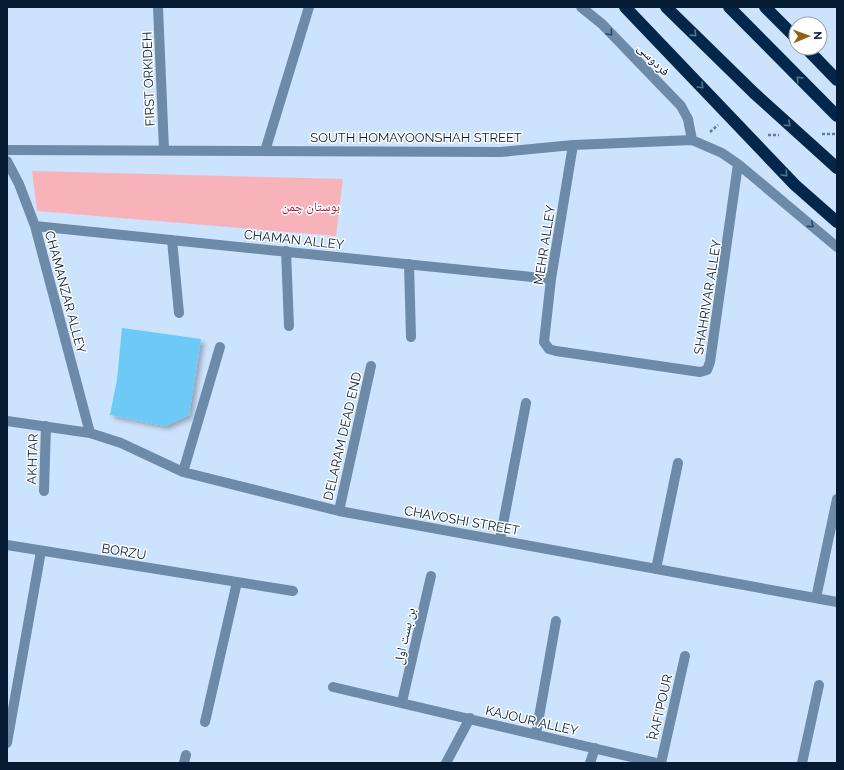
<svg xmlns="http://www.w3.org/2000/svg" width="844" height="770" font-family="Raleway,'Noto Naskh Arabic',sans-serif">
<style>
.green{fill:#f7b2ba}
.building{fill:#6dc9f6;filter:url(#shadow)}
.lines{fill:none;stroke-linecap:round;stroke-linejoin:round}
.path{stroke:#647b93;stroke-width:2.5;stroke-dasharray:3 2;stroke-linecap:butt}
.minor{stroke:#6d8aa9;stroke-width:10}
.highway{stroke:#02274b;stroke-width:12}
.oneway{stroke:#2f4862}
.oneway2{stroke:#5b738a}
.labels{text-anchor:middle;stroke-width:3;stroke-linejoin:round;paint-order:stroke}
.street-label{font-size:13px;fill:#051c33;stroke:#fff}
.park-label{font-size:13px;fill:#9b2040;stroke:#fff}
</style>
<defs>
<filter id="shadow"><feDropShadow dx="3.5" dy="3.5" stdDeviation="2" flood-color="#0004"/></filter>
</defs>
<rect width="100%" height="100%" fill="#cce3fd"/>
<path class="green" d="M 32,171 L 343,179 L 336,236 L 37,211 Z"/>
<path class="building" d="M 122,328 L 201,339 L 189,415 L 165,426 L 110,415 L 117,380 Z"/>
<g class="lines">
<path class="path" d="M 710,132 L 718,125
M 822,134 L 837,134
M 768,135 L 779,135"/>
<path class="minor" d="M 158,7 L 164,150
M 581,7 L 602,24 L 681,106 L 688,119 L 692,140
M 573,145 L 551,279 L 544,342 L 549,349 L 556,351 L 700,372 L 707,370 L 710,362 L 738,164
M 7,150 L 501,152 L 573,145 L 692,140 L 722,153 L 738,164 L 837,247
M 265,151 L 309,7
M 7,161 L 19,184 L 35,226 L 90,433
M 35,226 L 551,279
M 172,240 L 179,313
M 286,251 L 289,326
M 409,264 L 411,337
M 7,421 L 90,433 L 121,443 L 183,472 L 339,511 L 837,602
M 183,472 L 220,347
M 44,491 L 46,426
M 339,511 L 371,366
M 500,540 L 526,403
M 7,545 L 293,591
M 656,569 L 678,463
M 816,598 L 837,499
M 333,687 L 657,763
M 402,702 L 431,576
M 205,722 L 237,582
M 536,734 L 556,621
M 7,743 L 41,551
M 184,763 L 186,755
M 446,763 L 470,718
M 590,763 L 595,748
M 661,763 L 685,656
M 802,763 L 819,685"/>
<path class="highway" d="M 625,7 L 795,185 L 837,222
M 666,7 L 754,93 L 837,168
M 729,7 L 837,116
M 765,7 L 796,38
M 806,48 L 837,80"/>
</g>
<defs><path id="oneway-chevron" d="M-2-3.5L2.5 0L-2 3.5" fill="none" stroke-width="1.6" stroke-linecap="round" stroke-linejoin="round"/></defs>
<g class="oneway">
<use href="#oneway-chevron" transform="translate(610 33) rotate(46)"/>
<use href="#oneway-chevron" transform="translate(811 225) rotate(40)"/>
</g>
<g class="oneway2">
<use href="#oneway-chevron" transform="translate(694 34) rotate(44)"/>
<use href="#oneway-chevron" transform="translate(799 79) rotate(-135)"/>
<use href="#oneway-chevron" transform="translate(701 86) rotate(45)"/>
<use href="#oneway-chevron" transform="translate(788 124) rotate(42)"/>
<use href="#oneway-chevron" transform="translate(785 174) rotate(47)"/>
</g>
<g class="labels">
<g class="street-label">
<text transform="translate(654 59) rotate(46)" y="5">فردوسی</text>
<text transform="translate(148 79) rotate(-92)" y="5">FIRST ORKIDEH</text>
<text x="416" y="142">SOUTH HOMAYOONSHAH STREET</text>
<text transform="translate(294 239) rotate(6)" y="5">CHAMAN ALLEY</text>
<text transform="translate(544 245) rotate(-81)" y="5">MEHR ALLEY</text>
<text transform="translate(66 292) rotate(75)" y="5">CHAMANZAR ALLEY</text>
<text transform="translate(707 297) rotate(-81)" y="5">SHAHRIVAR ALLEY</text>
<text transform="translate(342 436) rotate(-77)" y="5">DELARAM DEAD END</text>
<text transform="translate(32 459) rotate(-88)" y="5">AKHTAR</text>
<text transform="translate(462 520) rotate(10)" y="5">CHAVOSHI STREET</text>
<text transform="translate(124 551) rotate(9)" y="5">BORZU</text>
<text transform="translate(404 636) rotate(-77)" y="5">بن بست اول</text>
<text transform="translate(660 707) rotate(-77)" y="5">ًRAFI'POUR</text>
<text transform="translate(532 720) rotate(13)" y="5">KAJOUR ALLEY</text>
</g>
<g class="park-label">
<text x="311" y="211">بوستان چمن</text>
</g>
</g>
<rect width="844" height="770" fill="none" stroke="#051c33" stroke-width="16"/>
<g transform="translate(808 36) rotate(88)"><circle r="19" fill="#ffffff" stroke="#9ba4ad"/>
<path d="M0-3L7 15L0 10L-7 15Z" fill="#946113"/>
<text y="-6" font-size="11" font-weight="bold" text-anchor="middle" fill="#051c33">N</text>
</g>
</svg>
